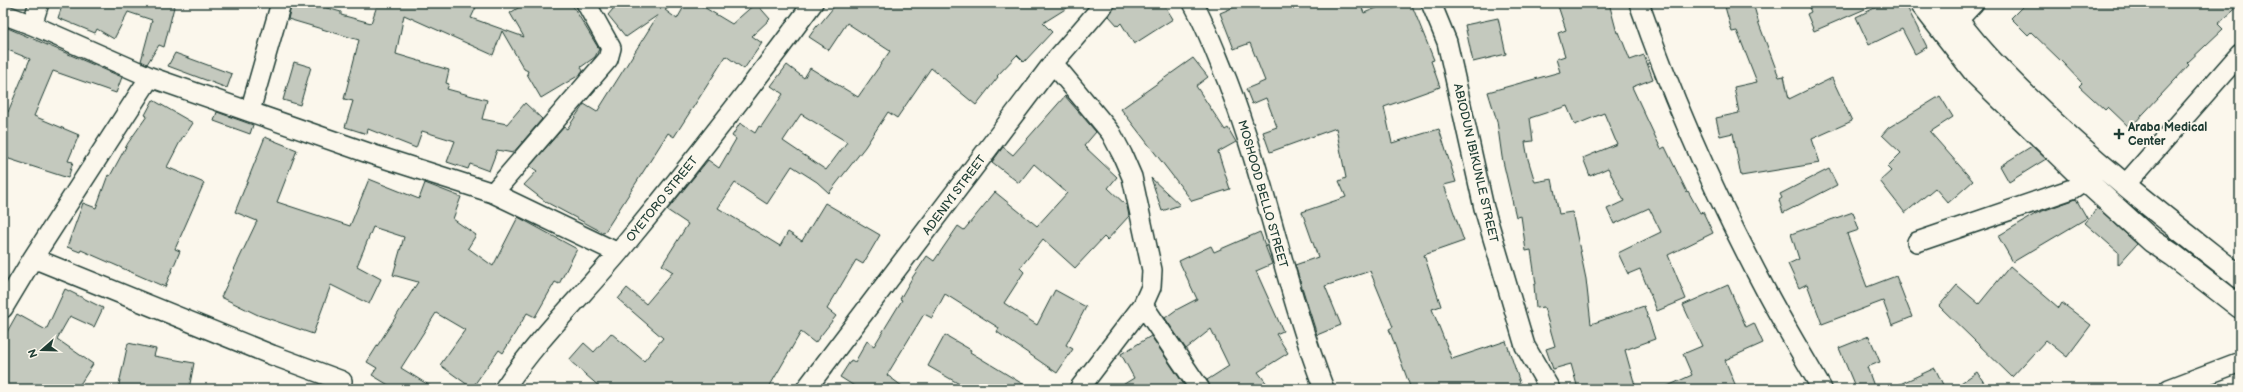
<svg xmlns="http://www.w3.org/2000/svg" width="2243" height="392" font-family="'Balsamiq Sans',sans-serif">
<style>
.building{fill:#c4c9be;stroke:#1f3d34;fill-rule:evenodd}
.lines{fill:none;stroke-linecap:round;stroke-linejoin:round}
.minor-casing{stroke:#1f3d34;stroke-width:22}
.major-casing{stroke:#1f3d34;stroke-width:25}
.minor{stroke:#fbf7ec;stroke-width:19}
.major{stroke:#fbf7ec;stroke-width:22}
.poi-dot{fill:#1f3d34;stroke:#fbf7ec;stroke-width:1.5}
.labels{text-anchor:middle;stroke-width:4;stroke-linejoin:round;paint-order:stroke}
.poi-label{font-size:12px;font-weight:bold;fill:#1f3d34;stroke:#fbf7ec;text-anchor:start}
.street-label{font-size:12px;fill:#1f3d34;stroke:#fbf7ec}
</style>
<rect width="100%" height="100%" fill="#fbf7ec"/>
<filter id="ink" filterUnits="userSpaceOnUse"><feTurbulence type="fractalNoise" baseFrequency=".025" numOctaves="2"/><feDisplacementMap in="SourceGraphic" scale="8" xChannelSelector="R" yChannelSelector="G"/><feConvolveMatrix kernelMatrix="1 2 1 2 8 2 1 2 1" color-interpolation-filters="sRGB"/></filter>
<g filter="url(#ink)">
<path class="building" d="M 63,3 L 175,3 L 164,47 L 159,45 L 147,64 L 141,61 L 152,20 L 128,12 L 114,39 L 97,29 L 95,33 L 58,18 Z
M 292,3 L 310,3 L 341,12 L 341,15 L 371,23 L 378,3 L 478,3 L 471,18 L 524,37 L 510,13 L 526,3 L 571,3 L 599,49 L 595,57 L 581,67 L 583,71 L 581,74 L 541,98 L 527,74 L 528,71 L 524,69 L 502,31 L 493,55 L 404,15 L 396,54 L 449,70 L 446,83 L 449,84 L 447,89 L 487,100 L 482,119 L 507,124 L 525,103 L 542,119 L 513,153 L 497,150 L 489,171 L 470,164 L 468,169 L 447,162 L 455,141 L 422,131 L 416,148 L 368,129 L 367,134 L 345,127 L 353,101 L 344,99 L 359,40 L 288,19 Z
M 618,3 L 676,3 L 665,10 L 677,19 L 686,3 L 697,3 L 732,24 L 756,3 L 770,19 L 752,36 L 762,43 L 744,69 L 726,56 L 674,137 L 668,133 L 604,233 L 546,202 L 524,185 L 537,171 L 530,166 L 564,127 L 567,129 L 584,104 L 597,112 L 658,15 L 626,37 L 608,15 Z
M 837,3 L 1075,3 L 1043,23 L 1052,32 L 1024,62 L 1017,55 L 997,76 L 998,77 L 976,105 L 931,68 L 897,118 L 888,112 L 865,147 L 829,193 L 817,182 L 792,166 L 767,204 L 735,183 L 718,208 L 780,246 L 788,232 L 802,241 L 825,203 L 880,235 L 863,264 L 856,260 L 827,309 L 836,316 L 815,343 L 801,332 L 768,389 L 602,389 L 569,360 L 584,343 L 594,352 L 611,333 L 644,361 L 663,338 L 618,299 L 627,288 L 646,304 L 673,272 L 662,265 L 688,224 L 667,210 L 708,160 L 719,168 L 736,139 L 732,136 L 740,123 L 755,133 L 759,126 L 761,127 L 783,94 L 771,86 L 787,65 L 804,78 L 810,68 L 858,97 L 890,51 L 847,23 L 829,50 L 809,37 L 819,23 L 820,24 ZM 801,114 L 847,142 L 826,170 L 783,141 Z
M 1116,3 L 1163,3 L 1173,19 L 1134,44 L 1121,23 L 1118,26 L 1109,16 Z
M 1236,3 L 1360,3 L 1364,13 L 1389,3 L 1411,3 L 1434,60 L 1431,61 L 1440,87 L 1384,107 L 1392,143 L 1439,129 L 1456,182 L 1444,185 L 1464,241 L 1424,255 L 1441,306 L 1432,309 L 1452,359 L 1506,341 L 1522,389 L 1411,389 L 1389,329 L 1393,327 L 1370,271 L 1325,286 L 1341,325 L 1317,335 L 1295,265 L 1318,257 L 1302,212 L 1346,197 L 1339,181 L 1346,178 L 1336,128 L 1270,152 L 1263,132 L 1277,127 L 1266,98 L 1252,104 L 1246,89 L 1265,81 L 1250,43 L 1234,49 L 1220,13 L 1237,6 Z
M 1557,3 L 1609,3 L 1617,33 L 1619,32 L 1630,60 L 1644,55 L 1653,79 L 1632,87 L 1661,149 L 1665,147 L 1687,192 L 1688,191 L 1700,213 L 1703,212 L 1713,233 L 1668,255 L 1686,299 L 1657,311 L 1640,269 L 1628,274 L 1618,253 L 1661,232 L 1649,208 L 1614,224 L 1607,209 L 1624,201 L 1608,168 L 1590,176 L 1583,158 L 1617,144 L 1604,113 L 1575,125 L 1567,106 L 1530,118 L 1533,141 L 1525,142 L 1528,159 L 1535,182 L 1552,179 L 1559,214 L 1572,212 L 1586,279 L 1591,324 L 1644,306 L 1655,339 L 1625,350 L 1636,389 L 1578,389 L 1571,364 L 1553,369 L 1546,349 L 1555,346 L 1544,307 L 1536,308 L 1534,285 L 1536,284 L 1531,250 L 1526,251 L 1521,216 L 1516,217 L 1502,157 L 1497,121 L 1488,92 L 1560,72 L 1556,59 L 1565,56 L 1558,33 L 1566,30 Z
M 1724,3 L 1753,3 L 1759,24 L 1779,77 L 1784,76 L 1789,99 L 1832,78 L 1852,121 L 1812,139 L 1820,163 L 1741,176 L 1733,133 L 1720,136 L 1716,118 L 1739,113 L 1734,87 L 1757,82 L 1737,31 L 1732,32 Z
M 1807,3 L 1879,3 L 1814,31 L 1807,14 L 1811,12 Z
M 1885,3 L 1905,3 L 1927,47 L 1915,54 L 1902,29 L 1869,45 L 1856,17 Z
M 2026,3 L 2240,3 L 2240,5 L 2218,24 L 2223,29 L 2187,63 L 2189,65 L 2130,128 L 2108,107 L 2105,110 L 2079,86 L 2082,83 L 2062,62 L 2031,32 L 2028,35 L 2011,18 Z
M 1498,18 L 1506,54 L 1473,62 L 1465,25 Z
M 3,26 L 122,77 L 116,93 L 53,71 L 34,116 L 79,135 L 68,161 L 73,162 L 68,178 L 3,157 L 3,110 L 8,112 L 30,59 L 3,48 Z
M 175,53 L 232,74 L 227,88 L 168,66 Z
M 1193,58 L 1208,77 L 1196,86 L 1225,130 L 1228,128 L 1236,142 L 1218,152 L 1230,189 L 1192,201 L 1121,109 Z
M 294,62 L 311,67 L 300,105 L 283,100 Z
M 1065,96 L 1096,132 L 1084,146 L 1117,177 L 1108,188 L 1127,206 L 1129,216 L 1107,240 L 1104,237 L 1075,268 L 1043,239 L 1020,268 L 1024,272 L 1004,303 L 1037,325 L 1055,290 L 1086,307 L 1066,345 L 1073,349 L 1057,373 L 997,332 L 999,328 L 945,294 L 932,318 L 924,314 L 887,375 L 906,389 L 859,389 L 840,377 L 851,360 L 855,362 L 867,341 L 874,346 L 902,300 L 900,299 L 912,278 L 927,256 L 934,261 L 958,226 L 964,230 L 995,192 L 1037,226 L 1067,193 L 1034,164 L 1019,183 L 992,162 L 1003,147 L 1013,155 Z
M 1940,96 L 1953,117 L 1930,132 L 1973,181 L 1948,203 L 1935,188 L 1905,213 L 1880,181 L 1891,171 L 1887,167 L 1901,153 L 1882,135 L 1888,128 Z
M 153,100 L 193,123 L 184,137 L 183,136 L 167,167 L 204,183 L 175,249 L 180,251 L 165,287 L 81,250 L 80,252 L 67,247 L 83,203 L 96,208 L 108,175 L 110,176 L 128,143 L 147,116 L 145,115 Z
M 217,112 L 253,125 L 250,134 L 214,121 Z
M 265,137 L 297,150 L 277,202 L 350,226 L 369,179 L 419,199 L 425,183 L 461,197 L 453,219 L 476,235 L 468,248 L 493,266 L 518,217 L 577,249 L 559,284 L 555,282 L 535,317 L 527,313 L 503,353 L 499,350 L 472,388 L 440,365 L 465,330 L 436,313 L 401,368 L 435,389 L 395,389 L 372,375 L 377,368 L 367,362 L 418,282 L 393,275 L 404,237 L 373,227 L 357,266 L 381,279 L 369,304 L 331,285 L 313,334 L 258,315 L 221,297 L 257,221 L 235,212 Z
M 2032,146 L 2046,159 L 2009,182 L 2000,166 Z
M 1829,169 L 1837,185 L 1783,213 L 1779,200 L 1782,198 L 1780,194 Z
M 1151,178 L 1180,205 L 1162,211 Z
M 2076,199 L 2087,218 L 2013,262 L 1998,236 L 2037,213 Z
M 2098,208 L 2137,244 L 2118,265 L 2118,252 L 2085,223 Z
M 1853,212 L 1859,230 L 1847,234 L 1867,287 L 1896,276 L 1912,317 L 1892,325 L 1883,301 L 1822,324 L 1807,284 L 1799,288 L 1788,264 L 1799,259 L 1791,234 Z
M 1260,232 L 1272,264 L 1256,271 L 1283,331 L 1276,334 L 1288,353 L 1258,372 L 1271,389 L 1211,389 L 1207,380 L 1229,366 L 1211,329 L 1186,349 L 1165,318 L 1176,310 L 1197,299 L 1179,261 L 1211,246 L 1214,252 Z
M 2010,266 L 2059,308 L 2062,303 L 2091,325 L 2067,357 L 2046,340 L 2012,377 L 1939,306 L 1957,285 L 1979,304 Z
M 1728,285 L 1746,327 L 1754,323 L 1763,343 L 1725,360 L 1737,389 L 1661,389 L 1692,375 L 1683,354 L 1702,346 L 1683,305 Z
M 65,289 L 103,308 L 94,327 L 70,316 L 57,339 L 93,364 L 77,389 L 3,389 L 3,339 L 17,314 L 46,330 Z
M 945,335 L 971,350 L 970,352 L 1031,389 L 968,389 L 928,366 Z
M 1151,336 L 1187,389 L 1116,389 L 1134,378 L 1121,354 Z
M 1869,336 L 1880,362 L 1867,367 L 1875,389 L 1856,389 L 1839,348 Z
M 128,343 L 156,349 L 154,356 L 194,363 L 189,389 L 118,389 Z
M 1935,368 L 1945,389 L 1889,389 Z
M 1977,372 L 1988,389 L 1952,389 Z"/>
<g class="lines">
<defs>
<path id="minor" d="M 1193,3 C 1207,28 1216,54 1227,80 C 1266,181 1285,288 1324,389
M 1431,3 L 1447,42 L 1484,208 L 1525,346 L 1550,389
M 1639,3 C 1673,101 1716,197 1765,289 C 1783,323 1803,356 1822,389
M 3,14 L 32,25 L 150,77 L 374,155 L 493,193 L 618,253
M 1957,21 L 1974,3
M 32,25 L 39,3
M 1053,63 L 1111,133 L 1122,154 L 1132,177 L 1152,270 L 1151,287 L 1143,305 L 1079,389
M 250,111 L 281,3
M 2124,186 L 2240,54
M 493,193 L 608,59 L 611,48 L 586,3
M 1917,242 L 2072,189 L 2085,180
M 33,258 L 272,355 L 342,381
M 1143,305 L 1200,389
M 3,308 L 33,258 L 150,77
M 504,389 C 537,339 580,298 619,252 C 686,171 751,88 813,3
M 806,389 L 1053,63 L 1105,3
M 2169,389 L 2240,362"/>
<path id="major" d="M 1921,3 L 1977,75 L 2085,180 L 2152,241 L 2173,255 L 2240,307
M 1945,3 C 1970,41 2001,72 2033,103 C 2098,167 2169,221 2240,277"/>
</defs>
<use href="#minor" class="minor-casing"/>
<use href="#major" class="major-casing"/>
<use href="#minor" class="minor"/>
<use href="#major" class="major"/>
</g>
</g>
<path class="poi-dot" d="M2117 128h4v4h4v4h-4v4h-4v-4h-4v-4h4z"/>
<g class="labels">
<g class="poi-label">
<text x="2128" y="131">Araba Medical<tspan x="2128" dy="14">Center</tspan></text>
</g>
<g class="street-label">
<text transform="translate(1476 163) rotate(77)" y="4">ABIODUN IBIKUNLE STREET</text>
<text transform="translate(1263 194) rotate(74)" y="4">MOSHOOD BELLO STREET</text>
<text transform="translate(954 195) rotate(-53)" y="4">ADENIYI STREET</text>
<text transform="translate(662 199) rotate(-51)" y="4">OYETORO STREET</text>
</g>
</g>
<rect width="2243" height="392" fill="none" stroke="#fbf7ec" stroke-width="16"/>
<rect x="8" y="8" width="2227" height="376" fill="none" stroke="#1f3d34" stroke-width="1.5" filter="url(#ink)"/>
<g transform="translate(42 350) rotate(250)" stroke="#fbf7ec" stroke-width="3" paint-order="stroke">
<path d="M0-3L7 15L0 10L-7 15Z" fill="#1f3d34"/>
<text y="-6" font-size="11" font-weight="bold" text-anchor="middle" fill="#1f3d34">N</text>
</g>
</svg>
